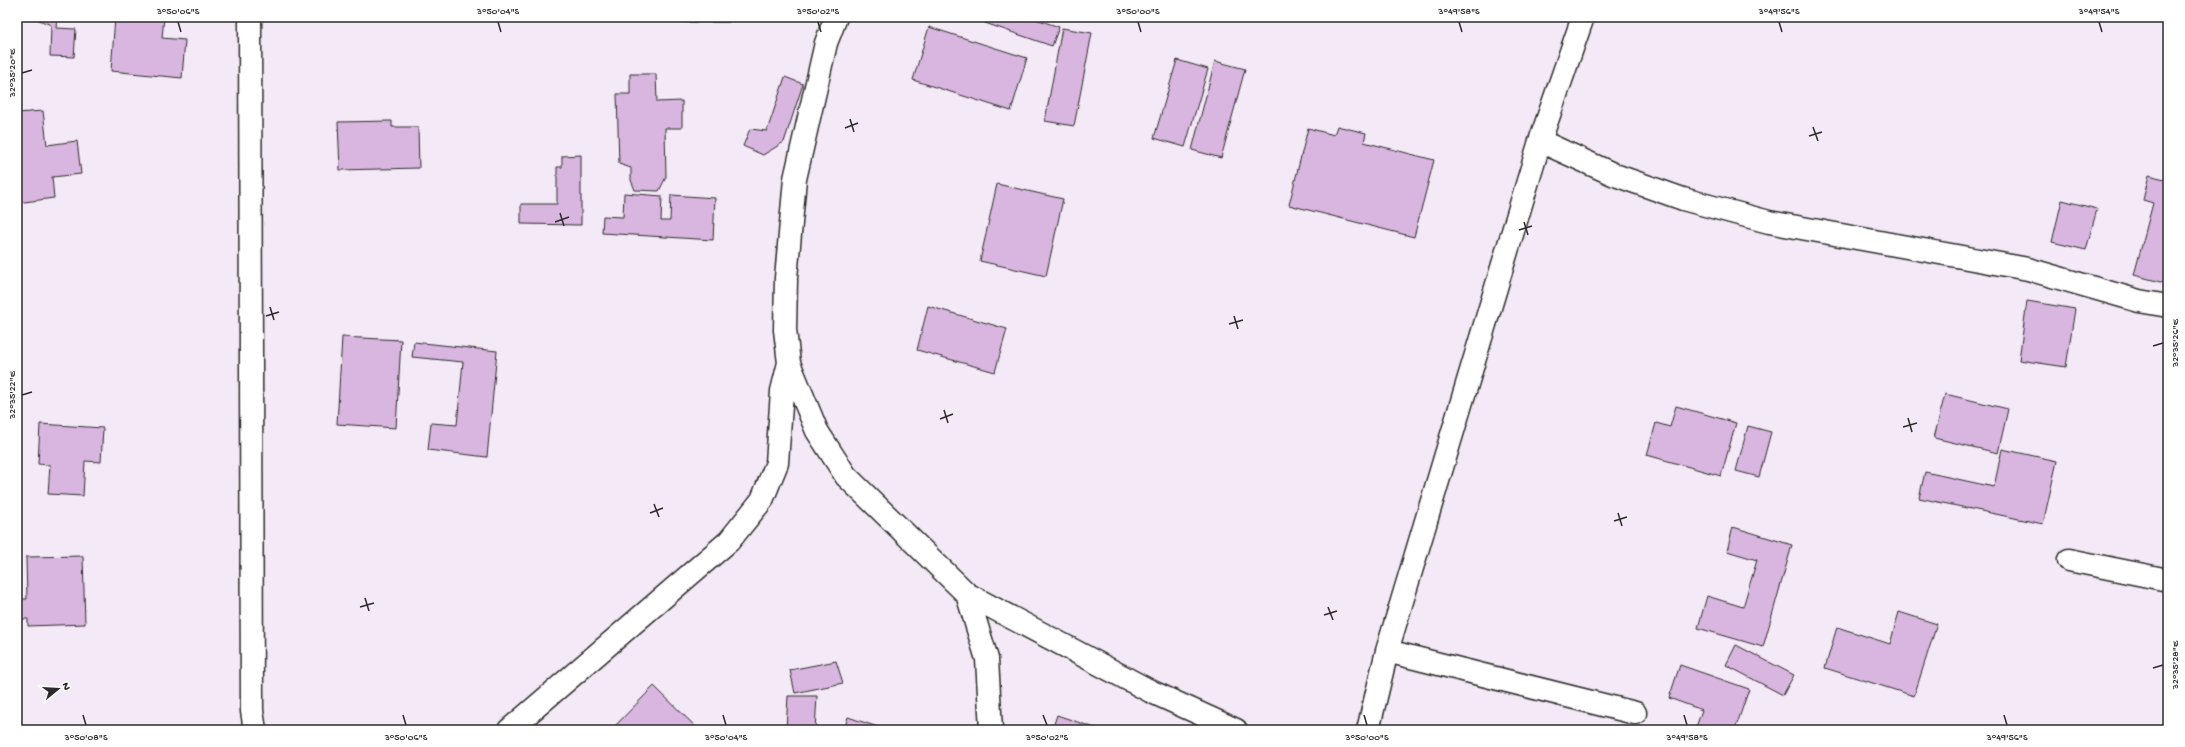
<svg xmlns="http://www.w3.org/2000/svg" width="2185" height="747" font-family="'Gochi Hand',sans-serif">
<style>
.building{fill:#d9b6e0;stroke:#2b2b2b}
.lines{fill:none;stroke-linecap:round;stroke-linejoin:round}
.minor-casing{stroke:#2b2b2b;stroke-width:25}
.minor{stroke:#fff;stroke-width:22}
.ticks{fill:none;stroke:#2b2b2b;stroke-width:1.5}
.neatline{fill:none;stroke:#2b2b2b;stroke-width:1.5}
.ticks-label{font-size:10px;text-anchor:middle;fill:#2b2b2b}
</style>
<rect width="100%" height="100%" fill="#f4e9f6"/>
<filter id="ink" filterUnits="userSpaceOnUse"><feTurbulence type="fractalNoise" baseFrequency=".025" numOctaves="2"/><feDisplacementMap in="SourceGraphic" scale="8" xChannelSelector="R" yChannelSelector="G"/><feConvolveMatrix kernelMatrix="1 2 1 2 8 2 1 2 1" color-interpolation-filters="sRGB"/></filter>
<g filter="url(#ink)">
<path class="building" d="M 32,17 L 57,17 L 56,28 L 76,29 L 74,57 L 50,56 L 51,25 Z
M 115,17 L 164,17 L 162,38 L 185,40 L 182,78 L 111,71 Z
M 684,17 L 729,17 L 729,22 L 684,22 Z
M 987,17 L 1030,17 L 1059,27 L 1052,46 L 985,23 Z
M 929,27 L 1027,58 L 1011,111 L 913,80 Z
M 1062,28 L 1092,33 L 1074,126 L 1045,121 Z
M 1177,60 L 1208,69 L 1185,147 L 1154,138 Z
M 1215,61 L 1245,69 L 1221,158 L 1192,150 Z
M 630,74 L 656,74 L 657,102 L 682,101 L 682,128 L 665,128 L 666,177 L 659,191 L 635,190 L 631,180 L 631,168 L 619,164 L 617,94 L 630,94 Z
M 785,77 L 803,84 L 784,142 L 763,155 L 743,146 L 750,129 L 767,131 Z
M 43,111 L 47,145 L 77,141 L 81,174 L 52,177 L 54,198 L 17,203 L 17,113 Z
M 392,121 L 392,127 L 418,127 L 419,168 L 340,170 L 338,122 Z
M 1337,126 L 1366,133 L 1364,142 L 1434,160 L 1414,237 L 1289,205 L 1308,128 L 1334,135 Z
M 581,155 L 581,225 L 521,224 L 521,204 L 557,204 L 557,167 L 562,167 L 562,156 Z
M 2149,175 L 2168,180 L 2168,284 L 2134,275 L 2153,203 L 2143,200 Z
M 997,184 L 1063,199 L 1046,276 L 980,261 Z
M 624,193 L 662,196 L 661,221 L 670,221 L 671,195 L 715,198 L 713,240 L 602,233 L 603,216 L 623,217 Z
M 2062,200 L 2097,209 L 2086,250 L 2052,242 Z
M 2027,301 L 2075,309 L 2066,367 L 2019,360 Z
M 928,306 L 1007,329 L 995,372 L 917,350 Z
M 342,337 L 401,340 L 396,428 L 337,424 Z
M 414,342 L 497,351 L 487,457 L 428,450 L 431,423 L 457,425 L 463,362 L 412,357 Z
M 1945,394 L 2008,409 L 1998,453 L 1934,438 Z
M 1676,406 L 1736,423 L 1721,476 L 1647,455 L 1656,423 L 1670,427 Z
M 40,424 L 103,428 L 101,462 L 85,461 L 83,496 L 48,494 L 50,465 L 38,464 Z
M 1748,426 L 1771,432 L 1759,477 L 1736,471 Z
M 2002,449 L 2057,461 L 2043,524 L 1919,498 L 1925,472 L 1994,487 Z
M 1733,527 L 1792,545 L 1763,647 L 1698,628 L 1707,596 L 1743,607 L 1757,560 L 1727,551 Z
M 83,556 L 85,624 L 28,626 L 28,619 L 19,619 L 18,599 L 27,599 L 26,557 Z
M 1899,612 L 1937,624 L 1914,696 L 1825,668 L 1837,627 L 1890,644 Z
M 1736,645 L 1794,675 L 1783,695 L 1726,665 Z
M 836,661 L 843,683 L 795,693 L 790,670 Z
M 1680,665 L 1749,689 L 1735,730 L 1695,730 L 1702,710 L 1669,698 Z
M 654,686 L 699,730 L 611,730 Z
M 788,696 L 817,696 L 815,730 L 786,730 Z
M 1057,715 L 1101,730 L 1052,730 Z
M 848,717 L 887,730 L 844,730 Z"/>
<g class="lines">
<defs>
<path id="minor" d="M 250,17 L 252,711 L 255,730
M 836,17 L 826,43 L 795,179 L 786,278 L 785,330 L 789,363 L 817,431 L 846,476 L 967,594 L 1150,691 L 1236,730
M 1540,141 L 1615,175 L 1683,199 L 1769,222 L 2028,269 L 2139,301 L 2168,306
M 2069,560 L 2168,580
M 967,594 L 987,659 L 991,730
M 1387,651 L 1635,713
M 509,730 L 729,541 L 762,500 L 777,463 L 782,391 L 789,363
M 1368,730 L 1387,651 L 1540,141 L 1583,17"/>
</defs>
<use href="#minor" class="minor-casing"/>
<use href="#minor" class="minor"/>
</g>
</g>
<path class="ticks" d="M 178,22 L 181,32M 498,22 L 501,32M 818,22 L 821,32M 1138,22 L 1141,32M 1459,22 L 1462,32M 1779,22 L 1782,32M 2099,22 L 2102,32M 22,73 L 32,70M 850,119 L 854,132M 1813,127 L 1818,141M 845,128 L 858,123M 1809,136 L 1822,132M 560,213 L 564,226M 555,222 L 569,217M 1524,222 L 1528,235M 1519,230 L 1532,226M 270,307 L 274,320M 266,316 L 279,312M 1234,316 L 1238,329M 1229,324 L 1243,320M 2153,346 L 2163,343M 22,395 L 32,392M 944,410 L 948,423M 1908,418 L 1912,432M 940,419 L 953,414M 1903,427 L 1917,423M 654,504 L 659,517M 650,513 L 663,508M 1618,513 L 1622,526M 1614,521 L 1627,517M 365,598 L 369,611M 360,607 L 374,603M 1328,607 L 1333,620M 1324,615 L 1337,611M 2153,668 L 2163,665M 83,715 L 86,725M 403,715 L 406,725M 723,715 L 726,725M 1043,715 L 1047,725M 1364,715 L 1367,725M 1684,715 L 1687,725M 2004,715 L 2007,725"/>
<rect width="2185" height="747" fill="none" stroke="#fff" stroke-width="44"/>
<g transform="translate(58 689) rotate(72)" stroke="#ffffff" stroke-width="3" paint-order="stroke">
<path d="M0-3L7 15L0 10L-7 15Z" fill="#2b2b2b"/>
<text y="-6" font-size="11" font-weight="bold" text-anchor="middle" fill="#2b2b2b">N</text>
</g>
<rect x="22" y="22" width="2141" height="703" class="neatline"/>
<g class="ticks-label">
<text x="178" y="14">3°50'06"S</text>
<text x="498" y="14">3°50'04"S</text>
<text x="818" y="14">3°50'02"S</text>
<text x="1138" y="14">3°50'00"S</text>
<text x="1459" y="14">3°49'58"S</text>
<text x="1779" y="14">3°49'56"S</text>
<text x="2099" y="14">3°49'54"S</text>
<text transform="translate(11 73) rotate(-90)" y="4">32°35'20"E</text>
<text transform="translate(2174 343) rotate(-90)" y="4">32°35'26"E</text>
<text transform="translate(11 395) rotate(-90)" y="4">32°35'22"E</text>
<text transform="translate(2174 665) rotate(-90)" y="4">32°35'28"E</text>
<text x="86" y="740">3°50'08"S</text>
<text x="406" y="740">3°50'06"S</text>
<text x="726" y="740">3°50'04"S</text>
<text x="1047" y="740">3°50'02"S</text>
<text x="1367" y="740">3°50'00"S</text>
<text x="1687" y="740">3°49'58"S</text>
<text x="2007" y="740">3°49'56"S</text>
</g>
</svg>
